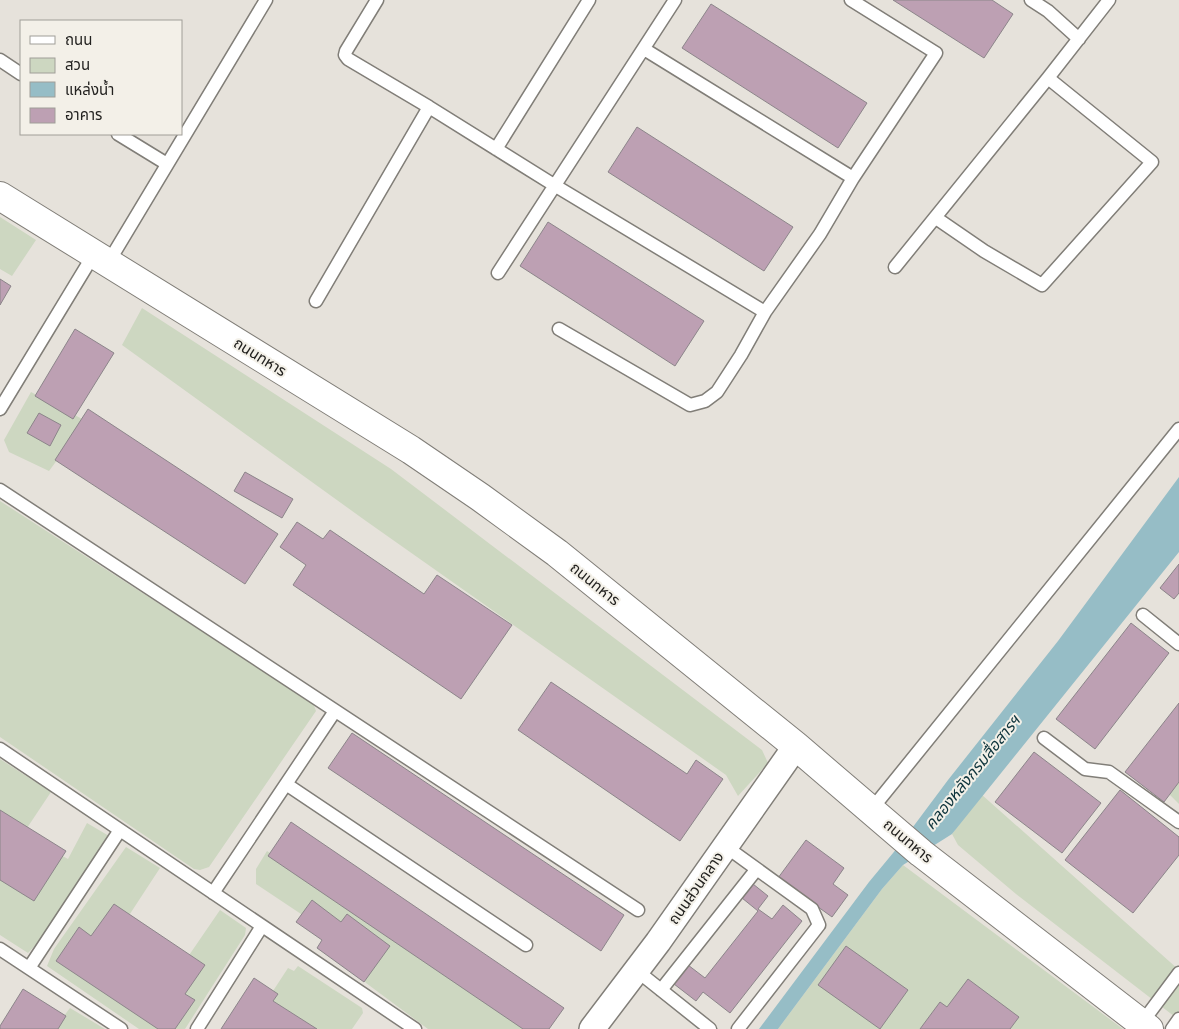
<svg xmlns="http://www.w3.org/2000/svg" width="1179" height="1029" font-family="'Playfair Display','Noto Sans Thai',serif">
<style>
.green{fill:#cdd7c1}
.water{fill:#96bdc6}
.building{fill:#bda0b3;stroke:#8c858a}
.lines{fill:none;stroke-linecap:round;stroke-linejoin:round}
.lane-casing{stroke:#817e78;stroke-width:15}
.street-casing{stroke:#817e78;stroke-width:28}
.secondary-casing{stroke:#817e78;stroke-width:30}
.lane{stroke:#fff;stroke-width:12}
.street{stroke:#fff;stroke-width:25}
.secondary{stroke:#fff;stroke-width:28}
.labels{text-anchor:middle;stroke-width:4;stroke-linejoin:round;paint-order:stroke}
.street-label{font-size:15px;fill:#232220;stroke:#f3f0e8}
.water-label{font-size:16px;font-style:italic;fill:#0e343c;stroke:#f3f0e8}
</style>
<rect width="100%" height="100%" fill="#e6e2db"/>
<path class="green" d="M 0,217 L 36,240 L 12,276 L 0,269 Z
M 142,308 L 391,469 L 762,750 L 768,763 L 738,796 L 726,775 L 366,521 L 122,345 Z
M 31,392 L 86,421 L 49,471 L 9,452 L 4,440 Z
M 0,501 L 313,703 L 316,711 L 209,867 L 200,870 L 194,869 L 0,737 Z
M 0,759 L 51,792 L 23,834 L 68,859 L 87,823 L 109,836 L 44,936 L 28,953 L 0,935 Z
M 1179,765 L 1179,804 L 1161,786 Z
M 981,794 L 1179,970 L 1179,1020 L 1016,894 L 958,845 L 952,834 Z
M 126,847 L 160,868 L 124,923 L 183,964 L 220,910 L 246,928 L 245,935 L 185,1029 L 139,1029 L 47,966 L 54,949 Z
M 267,851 L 537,1029 L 428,1029 L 366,983 L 328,932 L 256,884 L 256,869 Z
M 903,865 L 1123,1029 L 778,1029 L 882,889 Z
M 298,966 L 362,1008 L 363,1013 L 352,1029 L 317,1029 L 273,1001 L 278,994 L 273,991 L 288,968 L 294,971 Z
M 70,1008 L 105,1029 L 54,1029 Z"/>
<path class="water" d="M 1179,477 L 1179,552 L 952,834 L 903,865 L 882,889 L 778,1029 L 759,1029 L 869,882 L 898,847 L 948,780 L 1058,641 Z"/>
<path class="building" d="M 893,0 L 992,0 L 1013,14 L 984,58 Z
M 711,4 L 867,103 L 838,148 L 682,48 Z
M 637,127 L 793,227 L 764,271 L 608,172 Z
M 548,222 L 704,321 L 675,366 L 520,266 Z
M 0,279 L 11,286 L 0,305 Z
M 75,329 L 114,353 L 73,419 L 35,396 Z
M 88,409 L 278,534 L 245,584 L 55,460 Z
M 39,413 L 61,425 L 50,446 L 27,433 Z
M 245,472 L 293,499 L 282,518 L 234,491 Z
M 297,522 L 323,539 L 330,530 L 424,594 L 437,575 L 512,625 L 461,699 L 293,585 L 306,565 L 280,547 Z
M 1179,564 L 1179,593 L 1174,599 L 1160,588 Z
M 1131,623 L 1169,653 L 1095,749 L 1056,719 Z
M 551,682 L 687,774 L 696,760 L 723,779 L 680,841 L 518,730 Z
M 1179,703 L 1179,782 L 1164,802 L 1125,772 Z
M 352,733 L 624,915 L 601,951 L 328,768 Z
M 1034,752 L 1101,803 L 1062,853 L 995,802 Z
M 1120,790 L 1179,837 L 1179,855 L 1133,913 L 1065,860 Z
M 0,810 L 66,851 L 34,901 L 0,880 Z
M 291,822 L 564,1008 L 549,1029 L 523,1029 L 268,856 Z
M 806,840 L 844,868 L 833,884 L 848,895 L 832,917 L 778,878 Z
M 753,884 L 768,896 L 758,909 L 772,919 L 783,905 L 802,921 L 730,1013 L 703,992 L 696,1001 L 674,984 L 688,965 L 705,978 L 758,911 L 742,898 Z
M 312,900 L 341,922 L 347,914 L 390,946 L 364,982 L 317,948 L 322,940 L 296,922 Z
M 114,904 L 205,965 L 185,994 L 195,1000 L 175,1029 L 158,1029 L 56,961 L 79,927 L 91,936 Z
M 846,946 L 908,990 L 880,1029 L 818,985 Z
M 254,978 L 278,994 L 273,1001 L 317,1029 L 221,1029 Z
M 968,979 L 1019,1017 L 1010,1029 L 920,1029 L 940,1002 L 947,1007 Z
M 23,989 L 66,1016 L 58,1029 L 0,1029 L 0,1026 Z"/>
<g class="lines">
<defs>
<path id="lane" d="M 377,0 L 346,51 L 345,55 L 348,59 L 429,107 L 554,185 L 765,312
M 1031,0 L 1048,11 L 1079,39
M 644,49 L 853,178
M 0,60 L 21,74
M 118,134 L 167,164
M 496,149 L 589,0
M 936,218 L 984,251 L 1042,285 L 1152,162 L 1048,78
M 108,263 L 266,0
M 895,267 L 1048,78 L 1109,0
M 498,273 L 675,0
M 316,301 L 429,107
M 559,329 L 690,405 L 705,401 L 717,392 L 741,355 L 765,312 L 820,234 L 853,178 L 936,53 L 851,0
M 0,409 L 94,254
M 0,490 L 638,910
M 1143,615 L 1179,644
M 1044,738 L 1085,769 L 1109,772 L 1179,822
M 0,749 L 415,1029
M 286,784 L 526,945
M 871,810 L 1179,429
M 725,846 L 812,909 L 819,925 L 738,1029
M 213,893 L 335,711
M 0,949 L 121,1029
M 29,968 L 120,830
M 636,970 L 710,1029
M 661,990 L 756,870
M 1141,1024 L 1179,973
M 197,1029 L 262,926
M 1172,1029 L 1179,1019"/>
<path id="street" d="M 592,1029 L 658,942 L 796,746"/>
<path id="secondary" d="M 0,196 L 411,450 L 480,497 L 557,553 L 796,746 L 921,853 L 1149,1029"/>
</defs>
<use href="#lane" class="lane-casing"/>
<use href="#street" class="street-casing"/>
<use href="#secondary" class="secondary-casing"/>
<use href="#lane" class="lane"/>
<use href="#street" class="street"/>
<use href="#secondary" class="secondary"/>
</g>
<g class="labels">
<g class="street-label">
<text transform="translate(260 357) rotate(32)" y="5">ถนนทหาร</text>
<text transform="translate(595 584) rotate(39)" y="5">ถนนทหาร</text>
<text transform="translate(908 841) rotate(40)" y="5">ถนนทหาร</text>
<text transform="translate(696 888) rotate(-55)" y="5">ถนนส่วนกลาง</text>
</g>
<g class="water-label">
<text transform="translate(972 772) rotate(-51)" y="6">คลองหลังกรมสื่อสารฯ</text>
</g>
</g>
<rect x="20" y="20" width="162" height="115" fill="#f3f0e8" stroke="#a09e98"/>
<rect x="30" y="36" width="25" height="8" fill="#ffffff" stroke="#a09e98"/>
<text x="65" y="45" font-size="15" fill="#232220">ถนน</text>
<rect x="30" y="58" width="25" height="15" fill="#cdd7c1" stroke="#a09e98"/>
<text x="65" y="70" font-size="15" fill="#232220">สวน</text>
<rect x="30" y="82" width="25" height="15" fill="#96bdc6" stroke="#a09e98"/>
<text x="65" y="95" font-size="15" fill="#232220">แหล่งน้ำ</text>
<rect x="30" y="108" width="25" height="15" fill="#bda0b3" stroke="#a09e98"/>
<text x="65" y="120" font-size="15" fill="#232220">อาคาร</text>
</svg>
